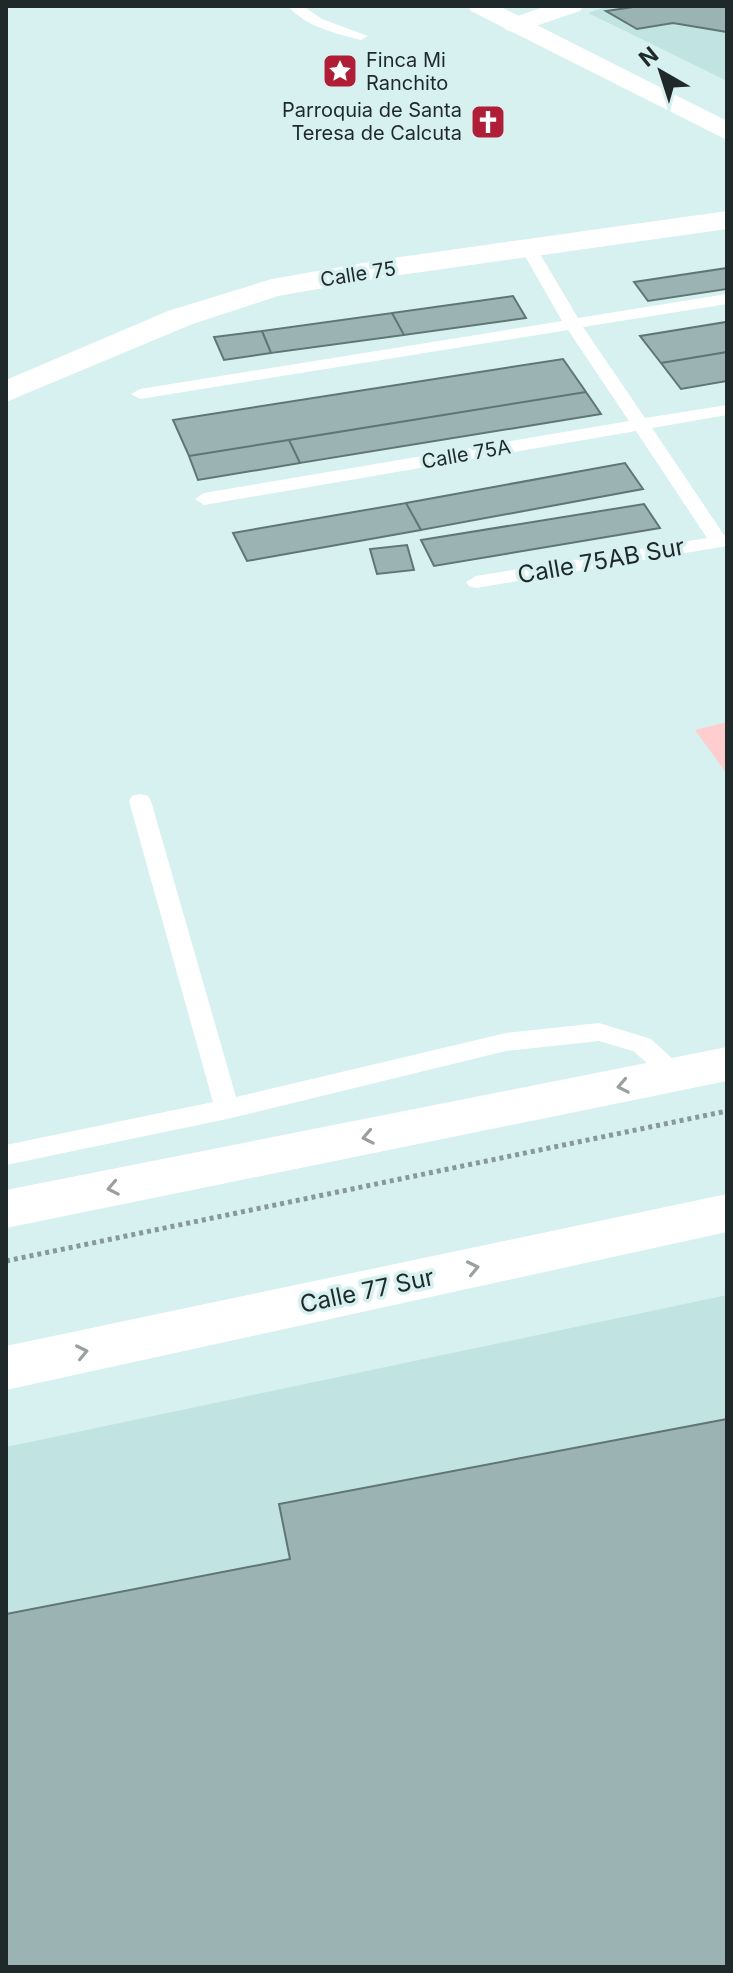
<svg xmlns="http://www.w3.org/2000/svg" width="733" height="1973" font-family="Inter,sans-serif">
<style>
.built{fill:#c1e4e3}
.green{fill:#fecece}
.building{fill:#9bb3b2;stroke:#5f7675;stroke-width:2}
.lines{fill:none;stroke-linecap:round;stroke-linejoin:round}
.path{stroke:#879a99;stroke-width:5;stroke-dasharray:4 4;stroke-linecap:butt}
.lane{fill:#fff;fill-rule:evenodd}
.street{fill:#fff;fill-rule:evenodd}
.secondary{fill:#fff;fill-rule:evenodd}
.oneway{stroke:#9a9f9f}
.labels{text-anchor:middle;stroke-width:7;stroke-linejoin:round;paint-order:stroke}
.far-poi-label{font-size:20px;fill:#1f2929;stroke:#d7f1f0;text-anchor:start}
.far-street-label{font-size:20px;fill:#1f2929;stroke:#d7f1f0}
.street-label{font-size:24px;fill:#1f2929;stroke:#d7f1f0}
</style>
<rect width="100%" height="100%" fill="#d7f1f0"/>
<path class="built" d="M 609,6 L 727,6 L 727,81 L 588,13 Z
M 727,1295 L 727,1967 L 6,1967 L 6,1447 Z"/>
<path class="green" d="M 727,722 L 727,774 L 695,730 Z"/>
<path class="building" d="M 640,6 L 727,6 L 727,32 L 673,23 L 637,29 L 606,11 Z
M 727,268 L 727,289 L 648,301 L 634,282 Z
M 513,296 L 526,318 L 404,335 L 392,313 Z
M 392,313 L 404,335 L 271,353 L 262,331 Z
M 726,322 L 727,352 L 661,363 L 640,336 Z
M 262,331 L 271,353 L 224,360 L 214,337 Z
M 727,352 L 727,381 L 681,389 L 661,363 Z
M 563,359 L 586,392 L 189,456 L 173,420 Z
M 586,392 L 601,414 L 300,463 L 289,440 Z
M 289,440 L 300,463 L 198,480 L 189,456 Z
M 625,463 L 643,489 L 421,530 L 406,503 Z
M 406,503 L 421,530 L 247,561 L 233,533 Z
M 644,504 L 660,528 L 434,566 L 421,540 Z
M 407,545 L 414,570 L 377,574 L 370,549 Z
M 727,1419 L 727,1967 L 6,1967 L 6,1614 L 290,1559 L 279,1504 Z"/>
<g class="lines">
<path class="path" d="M 6,1261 L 727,1111"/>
<path class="lane" d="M 288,6 L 303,6 L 322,19 L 368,36 L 361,40 C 335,33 306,27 288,6 Z
M 529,244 L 537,249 L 578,318 L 727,294 L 727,304 L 583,327 L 645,418 L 727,405 L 727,415 L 652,428 L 724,535 L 727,534 L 727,546 L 476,588 L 469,586 L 466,582 L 476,576 L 707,538 L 636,431 L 204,505 L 195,499 L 204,493 L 629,421 L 568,330 L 140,399 L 131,394 L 140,389 L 562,321 L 521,249 Z
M 140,794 L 148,796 L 151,801 L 236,1097 L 506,1033 L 599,1023 L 651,1039 L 690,1075 L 687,1082 L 678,1084 L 669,1082 L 633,1051 L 599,1041 L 506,1051 L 227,1119 L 6,1165 L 6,1145 L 213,1102 L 129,801 L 132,796 Z"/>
<path class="street" d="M 547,6 L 583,6 L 580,11 L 515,33 L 506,30 L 502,25 L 506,20 Z
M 727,211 L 727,229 L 386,277 L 278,296 L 190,325 L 6,402 L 6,380 L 168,311 L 272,279 L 386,259 Z"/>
<path class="secondary" d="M 468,6 L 499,6 L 727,121 L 727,140 L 471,11 Z
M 727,1047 L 727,1081 L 6,1228 L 6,1190 Z
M 727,1194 L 727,1232 L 6,1390 L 6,1346 Z"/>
</g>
<defs><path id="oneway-chevron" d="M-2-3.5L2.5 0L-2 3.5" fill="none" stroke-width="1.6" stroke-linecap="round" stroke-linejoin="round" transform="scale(2)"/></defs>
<g class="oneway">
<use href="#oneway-chevron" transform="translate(623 1086) rotate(169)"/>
<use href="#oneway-chevron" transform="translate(368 1137) rotate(169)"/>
<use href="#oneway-chevron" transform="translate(113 1188) rotate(169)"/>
<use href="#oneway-chevron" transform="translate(473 1268) rotate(-12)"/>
<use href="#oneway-chevron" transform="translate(82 1352) rotate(-12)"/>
</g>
<defs>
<symbol id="sight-square" viewBox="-11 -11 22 22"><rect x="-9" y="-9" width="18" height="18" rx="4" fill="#b01d37" stroke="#d7f1f0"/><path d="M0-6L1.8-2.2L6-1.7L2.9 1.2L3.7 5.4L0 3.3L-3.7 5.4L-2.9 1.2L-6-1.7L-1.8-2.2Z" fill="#fff"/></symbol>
<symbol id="church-square" viewBox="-11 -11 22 22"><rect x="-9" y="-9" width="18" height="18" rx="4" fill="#b01d37" stroke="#d7f1f0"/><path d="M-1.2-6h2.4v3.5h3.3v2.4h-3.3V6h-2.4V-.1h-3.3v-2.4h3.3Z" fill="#fff"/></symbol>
</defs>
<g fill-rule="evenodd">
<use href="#sight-square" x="320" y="51" width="40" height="40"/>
<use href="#church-square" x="468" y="102" width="40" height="40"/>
</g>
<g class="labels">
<g class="far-poi-label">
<text x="366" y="67">Finca Mi<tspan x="366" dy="23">Ranchito</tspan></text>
<text x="462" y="117" text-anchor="end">Parroquia de Santa<tspan x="462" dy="23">Teresa de Calcuta</tspan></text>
</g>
<g class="far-street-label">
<text transform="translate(358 274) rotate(-9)" y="7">Calle 75</text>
<text transform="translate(466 454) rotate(-10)" y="7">Calle 75A</text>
</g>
<g class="street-label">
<text transform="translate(601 561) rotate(-10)" y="8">Calle 75AB Sur</text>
<text transform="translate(367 1291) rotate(-12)" y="8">Calle 77 Sur</text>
</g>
</g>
<rect width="733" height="1973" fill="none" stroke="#1f2929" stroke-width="16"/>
<g transform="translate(661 72) rotate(321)" stroke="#d7f1f0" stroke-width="6" paint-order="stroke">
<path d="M0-6L14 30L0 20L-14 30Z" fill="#1f2929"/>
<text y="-12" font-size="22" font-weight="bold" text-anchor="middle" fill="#1f2929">N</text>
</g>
</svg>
